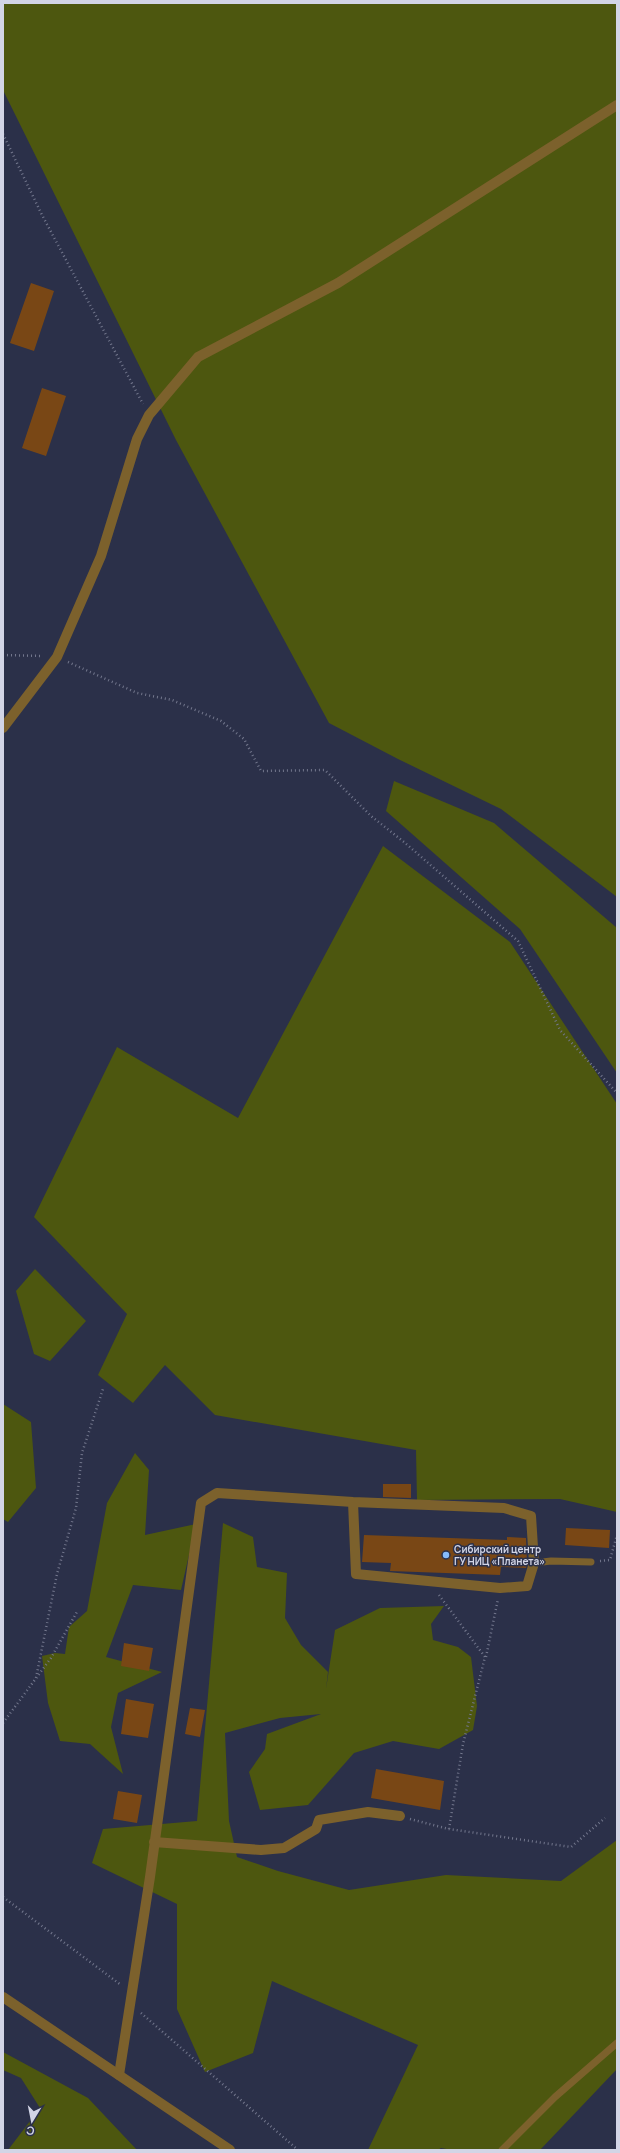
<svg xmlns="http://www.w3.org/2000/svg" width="620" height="2153" font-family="Manrope,sans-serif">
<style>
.green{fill:#4d570f}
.building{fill:#794715}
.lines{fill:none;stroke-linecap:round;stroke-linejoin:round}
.path{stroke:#73778d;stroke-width:2.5;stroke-dasharray:1 3;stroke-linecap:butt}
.service{stroke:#7c612c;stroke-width:7}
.minor{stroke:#7c612c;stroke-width:10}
.tertiary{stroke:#7c612c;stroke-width:10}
.poi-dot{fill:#86bbfb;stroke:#2b3049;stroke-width:1.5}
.labels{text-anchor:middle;stroke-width:3;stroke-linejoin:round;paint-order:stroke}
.poi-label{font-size:10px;font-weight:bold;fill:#d2d5e6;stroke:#2b3049;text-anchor:start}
</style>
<rect width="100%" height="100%" fill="#2b3049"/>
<path class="green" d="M 3,3 L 617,3 L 617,897 L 501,809 L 398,759 L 329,723 L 176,440 L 3,90 Z
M 394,781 L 494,823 L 617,928 L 617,1073 L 520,929 L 386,811 Z
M 383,846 L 510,942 L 617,1104 L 617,1512 L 560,1499 L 417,1500 L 416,1450 L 215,1415 L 165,1365 L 133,1403 L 98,1375 L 127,1314 L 34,1217 L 117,1047 L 238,1118 Z
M 35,1269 L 86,1321 L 50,1361 L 34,1354 L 16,1291 Z
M 3,1404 L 31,1422 L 36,1488 L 8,1522 L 3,1519 Z
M 135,1453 L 149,1470 L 145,1535 L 196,1524 L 181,1590 L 133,1585 L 106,1657 L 162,1672 L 118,1693 L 111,1727 L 123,1774 L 90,1744 L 60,1741 L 48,1703 L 42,1656 L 55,1653 L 65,1654 L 69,1627 L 87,1611 L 107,1503 Z
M 223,1523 L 253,1537 L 257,1567 L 287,1573 L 285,1618 L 301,1645 L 328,1672 L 326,1689 L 335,1630 L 380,1608 L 444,1606 L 431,1624 L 433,1640 L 458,1647 L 471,1657 L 477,1706 L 473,1730 L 439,1749 L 393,1741 L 354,1753 L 308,1805 L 260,1810 L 249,1772 L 265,1749 L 267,1734 L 321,1714 L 280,1718 L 225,1733 L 229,1821 L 237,1857 L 278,1871 L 349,1890 L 446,1875 L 561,1881 L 617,1840 L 617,2069 L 540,2150 L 452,2150 L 441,2148 L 438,2150 L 368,2150 L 418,2045 L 272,1981 L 253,2053 L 205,2072 L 177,2009 L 177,1904 L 92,1863 L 103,1829 L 197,1821 Z
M 3,2052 L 88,2098 L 137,2150 L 8,2150 L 40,2108 L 21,2078 L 3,2070 Z"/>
<path class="building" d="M 31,283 L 54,291 L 34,351 L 10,343 Z
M 42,388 L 66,396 L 46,456 L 22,448 Z
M 383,1484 L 411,1484 L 411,1498 L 383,1497 Z
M 566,1528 L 610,1530 L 609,1548 L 565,1545 Z
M 364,1535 L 507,1540 L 507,1537 L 526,1538 L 527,1564 L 526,1568 L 501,1567 L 500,1575 L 390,1571 L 391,1563 L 362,1562 Z
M 124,1643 L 153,1648 L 149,1671 L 121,1666 Z
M 126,1699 L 154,1704 L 148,1738 L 121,1734 Z
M 190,1708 L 205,1710 L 200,1737 L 185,1734 Z
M 376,1769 L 444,1781 L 440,1810 L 371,1798 Z
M 118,1791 L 142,1795 L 137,1823 L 113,1819 Z"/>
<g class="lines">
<path class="path" d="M 3,134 L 42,215 L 143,404
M 3,655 L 42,656
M 68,662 L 137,693 L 172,700 L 221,721 L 244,739 L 261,771 L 325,770 L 371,816 L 404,842 L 518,941 L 560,1030 L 617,1093
M 600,1561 L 610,1560 L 617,1535
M 439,1595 L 485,1657 L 463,1744 L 449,1829
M 486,1657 L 498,1599
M 36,1678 L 57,1574 L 76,1508 L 82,1453 L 103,1389
M 3,1723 L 51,1658 L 78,1610
M 410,1819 L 449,1829 L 571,1847 L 605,1818
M 3,1897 L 121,1985
M 141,2013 L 298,2150"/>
<path class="service" d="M 534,1563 L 551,1561 L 591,1562
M 502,2150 L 555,2097 L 617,2043"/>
<path class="minor" d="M 3,728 L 57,657 L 101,556 L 137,439 L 149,415 L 198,357 L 338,283 L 617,105
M 154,1842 L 261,1850 L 284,1848 L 316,1829 L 319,1820 L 368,1812 L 400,1816
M 119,2075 L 150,1877 L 201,1503 L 217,1493 L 353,1502 L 504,1508 L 531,1516 L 534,1563 L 527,1586 L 500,1588 L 356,1574 L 353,1502"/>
<path class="tertiary" d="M 3,1997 L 230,2150"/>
</g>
<circle class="poi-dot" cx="446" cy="1555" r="4"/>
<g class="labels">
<g class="poi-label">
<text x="454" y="1553">Сибирский центр<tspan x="454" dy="12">ГУ НИЦ «Планета»</tspan></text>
</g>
</g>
<rect width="620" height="2153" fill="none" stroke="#d2d5e6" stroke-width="8"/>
<g transform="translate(32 2121) rotate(190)" stroke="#2b3049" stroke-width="3" paint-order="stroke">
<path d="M0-3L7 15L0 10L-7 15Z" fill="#d2d5e6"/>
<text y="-6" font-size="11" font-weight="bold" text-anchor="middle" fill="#d2d5e6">С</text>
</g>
</svg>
